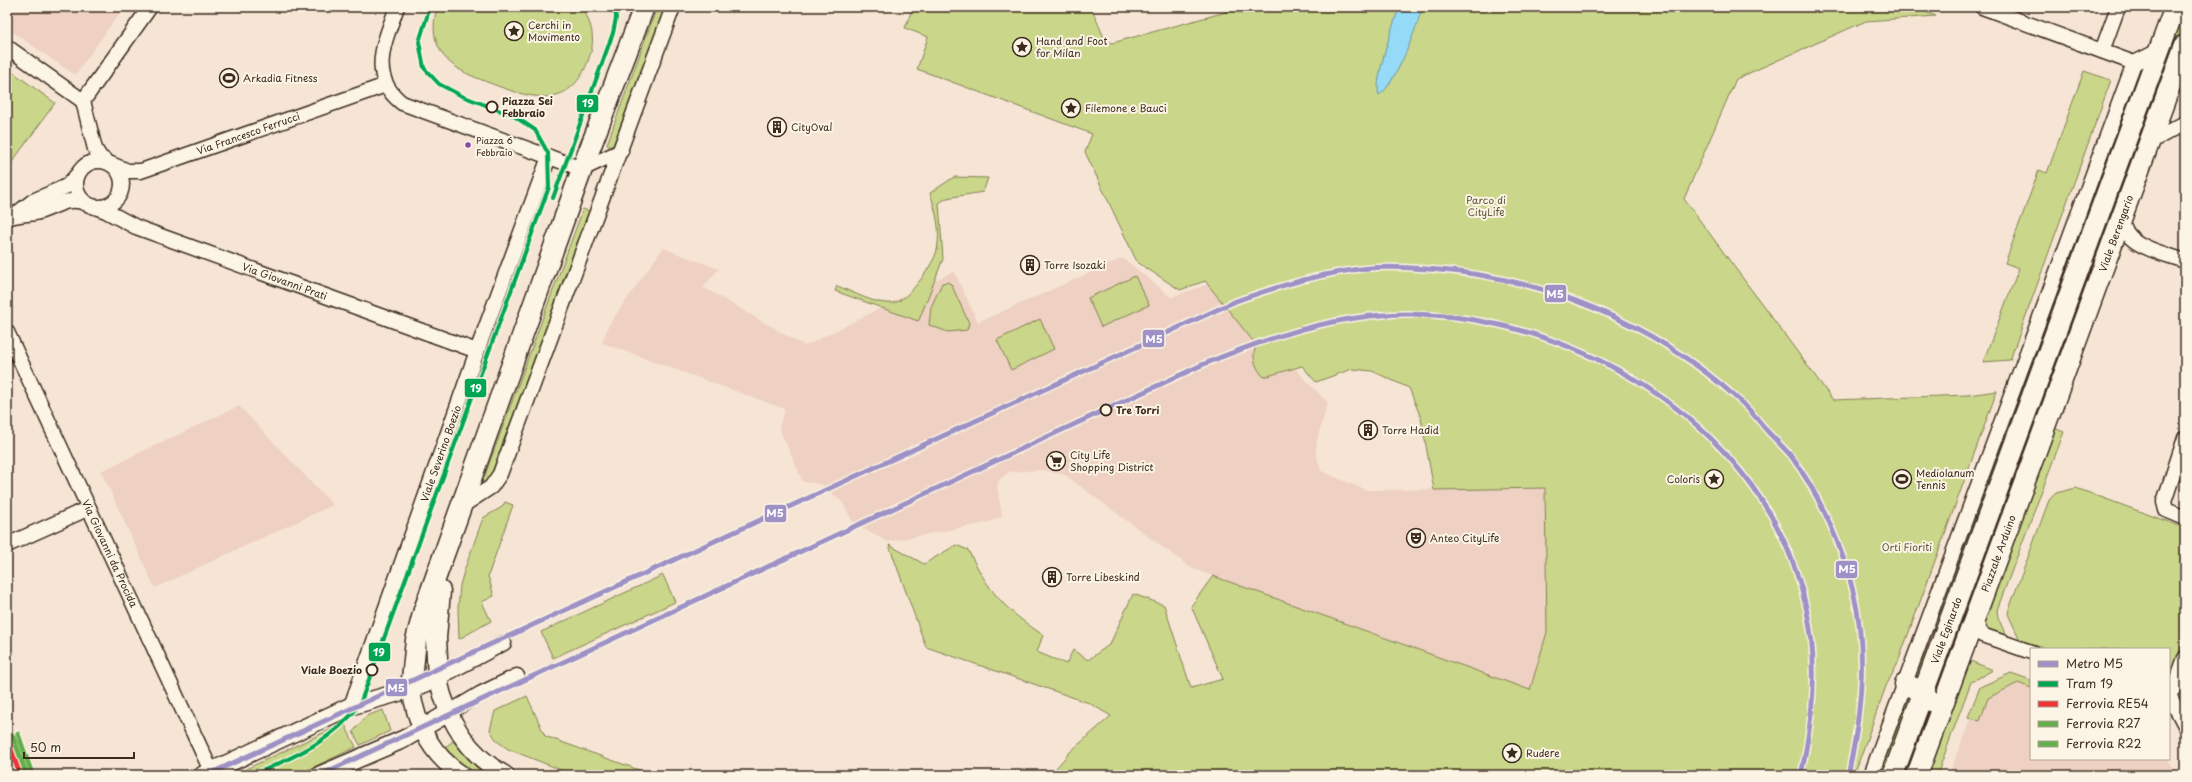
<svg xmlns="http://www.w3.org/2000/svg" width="2192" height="782" font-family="'Playpen Sans',sans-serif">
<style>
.built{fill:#eed1c2}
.green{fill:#cad68a;stroke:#828054}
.water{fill:#95daf7;stroke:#7194a0}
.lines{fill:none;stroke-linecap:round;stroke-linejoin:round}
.minor-casing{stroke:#3b2a1e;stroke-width:17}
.tertiary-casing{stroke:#3b2a1e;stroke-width:20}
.secondary-casing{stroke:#3b2a1e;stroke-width:23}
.minor{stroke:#fcf5e5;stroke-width:14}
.tertiary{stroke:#fcf5e5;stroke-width:17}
.secondary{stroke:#fcf5e5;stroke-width:20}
.rail-1-casing{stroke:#fcf5e5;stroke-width:8}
.rail-2-casing{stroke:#fcf5e5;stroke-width:8}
.rail-3-casing{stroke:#fcf5e5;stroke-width:8}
.rail-1{stroke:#ee3338;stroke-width:5}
.rail-2{stroke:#64ae4c;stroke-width:5}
.rail-3{stroke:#64ae4c;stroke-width:5}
.tram-1-casing{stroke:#fcf5e5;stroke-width:7}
.tram-1{stroke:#00a651;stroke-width:4}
.metro-1-casing{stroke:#fcf5e5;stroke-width:8}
.metro-1{stroke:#9d91c5;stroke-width:5}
.stop-dot{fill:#fcf5e5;stroke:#3b2a1e;stroke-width:2}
.bus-dot{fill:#8e44ad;stroke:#fcf5e5;stroke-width:1.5}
.labels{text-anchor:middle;stroke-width:4;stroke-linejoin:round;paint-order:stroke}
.bus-label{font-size:9px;fill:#3b2a1e;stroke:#fcf5e5;text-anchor:start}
.poi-label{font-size:10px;fill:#3b2a1e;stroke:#fcf5e5;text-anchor:start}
.stop-label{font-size:10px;font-weight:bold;fill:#3b2a1e;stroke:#fcf5e5;text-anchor:start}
.street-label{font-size:10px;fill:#3b2a1e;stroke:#fcf5e5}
.park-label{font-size:10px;fill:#5f5539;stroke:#fcf5e5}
.line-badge{stroke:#fcf5e5;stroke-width:1.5}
.badge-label{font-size:11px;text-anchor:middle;font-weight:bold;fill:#fff}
</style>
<rect width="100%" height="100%" fill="#f6e5d5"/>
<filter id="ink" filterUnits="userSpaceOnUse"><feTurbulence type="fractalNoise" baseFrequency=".025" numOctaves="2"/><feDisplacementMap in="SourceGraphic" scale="8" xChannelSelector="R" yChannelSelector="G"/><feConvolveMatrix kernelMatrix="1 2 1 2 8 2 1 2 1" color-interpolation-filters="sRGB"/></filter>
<g filter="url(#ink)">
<path class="built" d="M 7,7 L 124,7 L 75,75 L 7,28 Z
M 663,248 L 719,269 L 703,287 L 805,346 L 954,271 L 978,322 L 1123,258 L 1171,297 L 1212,283 L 1328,403 L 1317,439 L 1316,453 L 1321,471 L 1366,490 L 1545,488 L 1547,632 L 1530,690 L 1191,568 L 1065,475 L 1043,470 L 1009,472 L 1000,479 L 997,486 L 1002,516 L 990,522 L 888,542 L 854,524 L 842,502 L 821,484 L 803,482 L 779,428 L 785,409 L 602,343 L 608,326 Z
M 239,406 L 333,505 L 155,588 L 101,471 Z
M 2011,673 L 2031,680 L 2031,759 L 2168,759 L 2175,775 L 1949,775 L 1983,685 Z"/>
<path class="green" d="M 438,7 L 581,7 C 592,22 596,40 589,58 C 572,109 535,100 495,85 C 469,75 442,67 435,37 C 433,27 434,16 438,7 Z
M 657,7 L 665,7 L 613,146 L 608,146 L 607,144 Z
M 913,7 L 1091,7 L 1105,40 L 1112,43 L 1244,7 L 1912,7 L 1936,16 L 1866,21 L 1736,79 L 1684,199 L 1833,400 L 1968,395 L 1997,391 L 1897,665 L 1886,686 L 1854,775 L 1050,775 L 1071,751 L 1111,716 L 1089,703 L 926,647 L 889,545 L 924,564 L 956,545 L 968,550 C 990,593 1003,608 1043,635 L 1037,652 L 1066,664 L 1073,650 L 1088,660 L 1110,644 L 1133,594 L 1164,605 L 1191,688 L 1223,679 L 1191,606 L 1213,576 L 1530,690 L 1547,632 L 1545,488 L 1434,490 L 1421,418 L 1409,388 L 1372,371 L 1352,369 L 1316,382 L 1302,366 L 1264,377 C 1256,370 1250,354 1257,346 L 1205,281 L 1180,290 L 1137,262 L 1085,152 L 1092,134 L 917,69 L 928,37 L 905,28 Z
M 2184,7 L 2185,22 L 2160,91 L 2154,88 Z
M 7,68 L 55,103 L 7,169 L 7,142 L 10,139 L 7,135 Z
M 2084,71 L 2111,80 L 2010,360 L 1983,362 L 2019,268 L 2005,263 L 2039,170 L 2047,173 Z
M 2126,98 L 2131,100 L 2019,407 L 2013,405 Z
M 2150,98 L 2156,100 L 2042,414 L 2035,412 Z
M 954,177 L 988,178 L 983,192 L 947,198 L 939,203 L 943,259 L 919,320 L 918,321 L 835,291 L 837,286 C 854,292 875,305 893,303 C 908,301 934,264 937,250 C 941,231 936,211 930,193 Z
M 583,209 L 589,211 L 489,481 L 482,483 Z
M 1135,276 L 1149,305 L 1101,327 L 1088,298 Z
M 947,282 L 951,284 L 969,323 L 967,330 L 948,332 L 929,325 L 931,307 L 942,283 Z
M 1040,319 L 1054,349 L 1011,370 L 997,340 Z
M 2031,423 L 2037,425 L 2009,500 L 2007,489 Z
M 2006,424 L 2012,426 L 1937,632 L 1930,630 Z
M 2054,428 L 2064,432 L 1997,610 L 1998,617 L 2006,636 L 1983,628 L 1982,622 Z
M 2076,488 L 2185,528 L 2185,635 L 2169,684 L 2169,649 L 2046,649 L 2020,640 L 2008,614 L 2009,609 L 2049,500 L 2056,493 Z
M 505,502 L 513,505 L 488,576 L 494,596 L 482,602 L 491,621 L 459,639 L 458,608 L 460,585 L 464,571 L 483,518 L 502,507 Z
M 663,575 L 675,602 L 553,658 L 541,632 Z
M 1925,645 L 1931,647 L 1918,681 L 1912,679 Z
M 1947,654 L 1952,655 L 1936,694 L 1937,682 Z
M 1968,660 L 1993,670 L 1971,682 L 1937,775 L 1926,775 Z
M 2011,673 L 2031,680 L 2031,688 L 2018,683 L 1988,698 L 1980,721 L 1968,717 L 1980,687 Z
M 1908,690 L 1912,697 L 1883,775 L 1877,775 Z
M 527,696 L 545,736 L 653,775 L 574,775 L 508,749 L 497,741 L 490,730 L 495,711 Z
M 383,710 L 390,731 L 360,745 L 353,732 L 366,716 Z
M 344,723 L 356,747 L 297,775 L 249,775 L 246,769 Z
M 453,741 L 467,758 L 485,775 C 467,775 456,760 443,749 Z"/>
<path class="water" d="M 1399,7 L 1422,7 C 1418,25 1395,86 1379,95 C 1373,82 1394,23 1399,7 Z"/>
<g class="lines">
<defs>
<g id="minor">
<path d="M 397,7 C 385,41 367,76 402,103 L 582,169 L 621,151"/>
<path d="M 1982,7 L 2134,63"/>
<path d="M 7,47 L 83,101"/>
<path d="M 2102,51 L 2118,7"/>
<path d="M 83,101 L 150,7"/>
<path d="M 83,101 L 95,149 L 100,157 L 107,162"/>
<path d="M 2149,142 L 2185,123"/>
<circle cx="99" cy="184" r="23"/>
<path id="s1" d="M 111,164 L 128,171 L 141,171 L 386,85"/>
<path id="s2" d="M 95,207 L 106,211 L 136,227 L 477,351"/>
<path d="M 15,215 L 33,201 L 67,186 L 78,174"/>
<path d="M 2123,216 C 2119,246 2164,253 2185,261"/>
<path d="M 7,218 C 17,214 28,215 39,212 C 56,207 69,195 87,204"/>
<path id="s3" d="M 7,332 L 213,775"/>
<path d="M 2185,438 L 2164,502 L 2166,510 L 2185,518"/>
<path d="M 462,506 L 491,487 L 500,474 L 673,7"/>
<path d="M 7,545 L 89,508"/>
<path d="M 1974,619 L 1982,635 L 2031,652"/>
<path d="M 438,678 L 504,643"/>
<path d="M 2169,694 L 2174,688 L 2185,658"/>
<path d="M 2169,695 L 2185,725"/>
<path id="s4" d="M 351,706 L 477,351 L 549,157"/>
<path d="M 448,713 L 480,694 L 517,676"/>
<path d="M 1871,775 L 2134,63 L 2158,51"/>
</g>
<path id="tertiary" d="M 411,689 C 416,724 431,755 462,775
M 203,775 L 351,706 L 411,689 L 438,678 C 447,720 467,754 505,775
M 320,775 L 404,739 L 448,713"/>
<g id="secondary">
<path d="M 438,678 L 436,638 L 440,591"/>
<path d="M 1905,684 L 1924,692 L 1930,701"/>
<path d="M 411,689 L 416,640 L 424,610 L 582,169 L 644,7"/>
<path id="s5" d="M 1893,775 L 2175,7"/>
<path id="s6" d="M 1917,775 L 2185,45"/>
</g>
</defs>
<use href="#minor" class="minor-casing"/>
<use href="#tertiary" class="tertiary-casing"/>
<use href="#secondary" class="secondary-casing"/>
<use href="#minor" class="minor"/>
<use href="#tertiary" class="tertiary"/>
<use href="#secondary" class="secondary"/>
<defs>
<path id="rail-1" d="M 7,738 L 20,775"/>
<path id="rail-2" d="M 13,736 L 26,773"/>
<path id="rail-3" d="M 18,734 L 31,771"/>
</defs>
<use href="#rail-1" class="rail-1-casing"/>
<use href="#rail-2" class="rail-2-casing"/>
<use href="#rail-3" class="rail-3-casing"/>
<use href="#rail-1" class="rail-1"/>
<use href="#rail-2" class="rail-2"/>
<use href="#rail-3" class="rail-3"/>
<defs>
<path id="tram-1" d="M 553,198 L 613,33 L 616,18 L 615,7
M 253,775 C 294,757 333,741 360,704 L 549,187 L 548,153 L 535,130 L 514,116 L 462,96 L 439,84 L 424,68 L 419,42 L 430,7"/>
</defs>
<use href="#tram-1" class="tram-1-casing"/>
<use href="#tram-1" class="tram-1"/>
<defs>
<path id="metro-1" d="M 207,775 L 1236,301 C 1279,286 1324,272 1370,268 C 1390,266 1408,268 1428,269 C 1542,276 1654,323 1739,400 C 1750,409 1759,421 1768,432 C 1776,440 1784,448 1791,456 C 1820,495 1843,548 1854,595 C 1868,654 1861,717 1848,775
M 320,775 L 1204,364 C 1269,337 1337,314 1408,314 C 1581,316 1768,429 1806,607 C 1819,664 1813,719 1801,775"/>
</defs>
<use href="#metro-1" class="metro-1-casing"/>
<use href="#metro-1" class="metro-1"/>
</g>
</g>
<defs>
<symbol id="sight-ring" viewBox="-11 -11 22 22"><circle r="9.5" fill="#fcf5e5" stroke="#3b2a1e" stroke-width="1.5"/><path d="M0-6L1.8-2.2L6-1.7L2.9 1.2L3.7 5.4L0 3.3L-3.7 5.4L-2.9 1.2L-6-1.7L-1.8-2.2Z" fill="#3b2a1e"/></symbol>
<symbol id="stadium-ring" viewBox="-11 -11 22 22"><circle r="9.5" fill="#fcf5e5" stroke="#3b2a1e" stroke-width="1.5"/><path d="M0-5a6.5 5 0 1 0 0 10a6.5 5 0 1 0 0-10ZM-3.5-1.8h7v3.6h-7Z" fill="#3b2a1e"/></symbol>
<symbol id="building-ring" viewBox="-11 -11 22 22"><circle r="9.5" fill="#fcf5e5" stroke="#3b2a1e" stroke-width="1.5"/><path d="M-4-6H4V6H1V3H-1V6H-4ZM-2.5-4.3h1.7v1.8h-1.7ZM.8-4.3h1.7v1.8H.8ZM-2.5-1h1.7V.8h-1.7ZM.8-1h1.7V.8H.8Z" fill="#3b2a1e"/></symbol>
<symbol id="supermarket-ring" viewBox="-11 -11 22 22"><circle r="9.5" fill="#fcf5e5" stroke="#3b2a1e" stroke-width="1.5"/><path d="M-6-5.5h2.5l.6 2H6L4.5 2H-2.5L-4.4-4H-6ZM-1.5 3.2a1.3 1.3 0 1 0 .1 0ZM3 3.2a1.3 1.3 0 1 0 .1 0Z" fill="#3b2a1e"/></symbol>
<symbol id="theatre-ring" viewBox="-11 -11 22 22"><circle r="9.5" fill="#fcf5e5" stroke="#3b2a1e" stroke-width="1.5"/><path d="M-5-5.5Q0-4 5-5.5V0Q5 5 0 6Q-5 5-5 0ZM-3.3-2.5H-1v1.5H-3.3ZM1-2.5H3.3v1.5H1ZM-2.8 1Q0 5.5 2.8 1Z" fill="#3b2a1e"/></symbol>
</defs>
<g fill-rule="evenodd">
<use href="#sight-ring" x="503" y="20" width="22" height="22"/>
<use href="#sight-ring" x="1011" y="36" width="22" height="22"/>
<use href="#stadium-ring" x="218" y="67" width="22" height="22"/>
<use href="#sight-ring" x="1060" y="97" width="22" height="22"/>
<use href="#building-ring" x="766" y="116" width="22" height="22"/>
<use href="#building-ring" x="1019" y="254" width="22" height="22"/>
<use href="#building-ring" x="1357" y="419" width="22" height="22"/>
<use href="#supermarket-ring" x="1045" y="450" width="22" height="22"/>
<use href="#sight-ring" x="1703" y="468" width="22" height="22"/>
<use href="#stadium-ring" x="1891" y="468" width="22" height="22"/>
<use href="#theatre-ring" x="1405" y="527" width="22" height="22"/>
<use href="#building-ring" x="1041" y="566" width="22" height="22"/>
<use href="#sight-ring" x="1501" y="742" width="22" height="22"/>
</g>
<g class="stop-dot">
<circle cx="492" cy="107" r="5.5"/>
<circle cx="1106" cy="410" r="5.5"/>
<circle cx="372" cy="670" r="5.5"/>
</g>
<circle class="bus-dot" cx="468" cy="145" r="3.5"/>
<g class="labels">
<g class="bus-label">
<text x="476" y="144">Piazza 6<tspan x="476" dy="12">Febbraio</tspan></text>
</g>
<g class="poi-label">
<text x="528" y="29">Cerchi in<tspan x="528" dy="12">Movimento</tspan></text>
<text x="1036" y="45">Hand and Foot<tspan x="1036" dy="12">for Milan</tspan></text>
<text x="243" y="82">Arkadia Fitness</text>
<text x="1085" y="112">Filemone e Bauci</text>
<text x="791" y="131">CityOval</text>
<text x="1044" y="269">Torre Isozaki</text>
<text x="1382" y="434">Torre Hadid</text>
<text x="1070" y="459">City Life<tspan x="1070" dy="12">Shopping District</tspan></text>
<text x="1916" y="477">Mediolanum<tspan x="1916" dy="12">Tennis</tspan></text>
<text x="1700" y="483" text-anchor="end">Coloris</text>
<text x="1430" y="542">Anteo CityLife</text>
<text x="1066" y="581">Torre Libeskind</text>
<text x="1526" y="757">Rudere</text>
</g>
<g class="stop-label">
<text x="502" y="105">Piazza Sei<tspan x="502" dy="12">Febbraio</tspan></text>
<text x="1116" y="414">Tre Torri</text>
<text x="362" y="674" text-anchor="end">Viale Boezio</text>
</g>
<g class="street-label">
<text dy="4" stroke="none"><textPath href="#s1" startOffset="145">Via Francesco Ferrucci</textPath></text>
<text dy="4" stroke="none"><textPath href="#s6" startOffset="577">Viale Berengario</textPath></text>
<text dy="4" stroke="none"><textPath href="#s2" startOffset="204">Via Giovanni Prati</textPath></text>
<text dy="4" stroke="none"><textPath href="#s4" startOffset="268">Viale Severino Boezio</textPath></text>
<text dy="4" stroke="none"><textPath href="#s3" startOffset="244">Via Giovanni da Procida</textPath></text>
<text dy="4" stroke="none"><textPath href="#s6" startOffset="236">Piazzale Arduino</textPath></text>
<text dy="4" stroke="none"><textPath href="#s5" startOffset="154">Viale Eginardo</textPath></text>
</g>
<g class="park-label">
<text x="1486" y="204">Parco di<tspan x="1486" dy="12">CityLife</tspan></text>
<text x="1907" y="551">Orti Fioriti</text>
</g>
</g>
<g class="line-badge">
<rect x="576" y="94" width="23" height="19" rx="4" fill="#00a651"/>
<rect x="1544" y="284" width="23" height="19" rx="4" fill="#9d91c5"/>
<rect x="1142" y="329" width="23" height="19" rx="4" fill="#9d91c5"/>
<rect x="464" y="378" width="23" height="20" rx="4" fill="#00a651"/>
<rect x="764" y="504" width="23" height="19" rx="4" fill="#9d91c5"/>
<rect x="1835" y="560" width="23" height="19" rx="4" fill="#9d91c5"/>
<rect x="368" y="642" width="23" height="20" rx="4" fill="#00a651"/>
<rect x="385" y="678" width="23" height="19" rx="4" fill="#9d91c5"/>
</g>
<g class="badge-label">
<text x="588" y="107">19</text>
<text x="1555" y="298">M5</text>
<text x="1154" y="343">M5</text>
<text x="476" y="392">19</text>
<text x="775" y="517">M5</text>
<text x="1847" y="573">M5</text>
<text x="379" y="656">19</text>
<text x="396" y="692">M5</text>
</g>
<rect width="2192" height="782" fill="none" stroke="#fcf5e5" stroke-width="24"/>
<rect x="12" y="12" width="2168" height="758" fill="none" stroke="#3b2a1e" stroke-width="1.5" filter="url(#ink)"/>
<rect x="2030" y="648" width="140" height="112" fill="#fcf5e5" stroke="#afa495"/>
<rect x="2038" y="661" width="20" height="6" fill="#9d91c5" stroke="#afa495"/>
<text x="2066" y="668" font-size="12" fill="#3b2a1e">Metro M5</text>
<rect x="2038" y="681" width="20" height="6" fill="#00a651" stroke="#afa495"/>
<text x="2066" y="688" font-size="12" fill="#3b2a1e">Tram 19</text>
<rect x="2038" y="701" width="20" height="6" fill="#ee3338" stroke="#afa495"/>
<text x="2066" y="708" font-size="12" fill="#3b2a1e">Ferrovia RE54</text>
<rect x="2038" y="721" width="20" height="6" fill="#64ae4c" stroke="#afa495"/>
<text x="2066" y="728" font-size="12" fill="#3b2a1e">Ferrovia R27</text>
<rect x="2038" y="741" width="20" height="6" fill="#64ae4c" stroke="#afa495"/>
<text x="2066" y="748" font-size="12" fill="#3b2a1e">Ferrovia R22</text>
<path d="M24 752v6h110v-6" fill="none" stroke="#3b2a1e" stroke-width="2"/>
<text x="30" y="752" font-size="12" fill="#3b2a1e" stroke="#fcf5e5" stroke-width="3" paint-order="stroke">50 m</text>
</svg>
